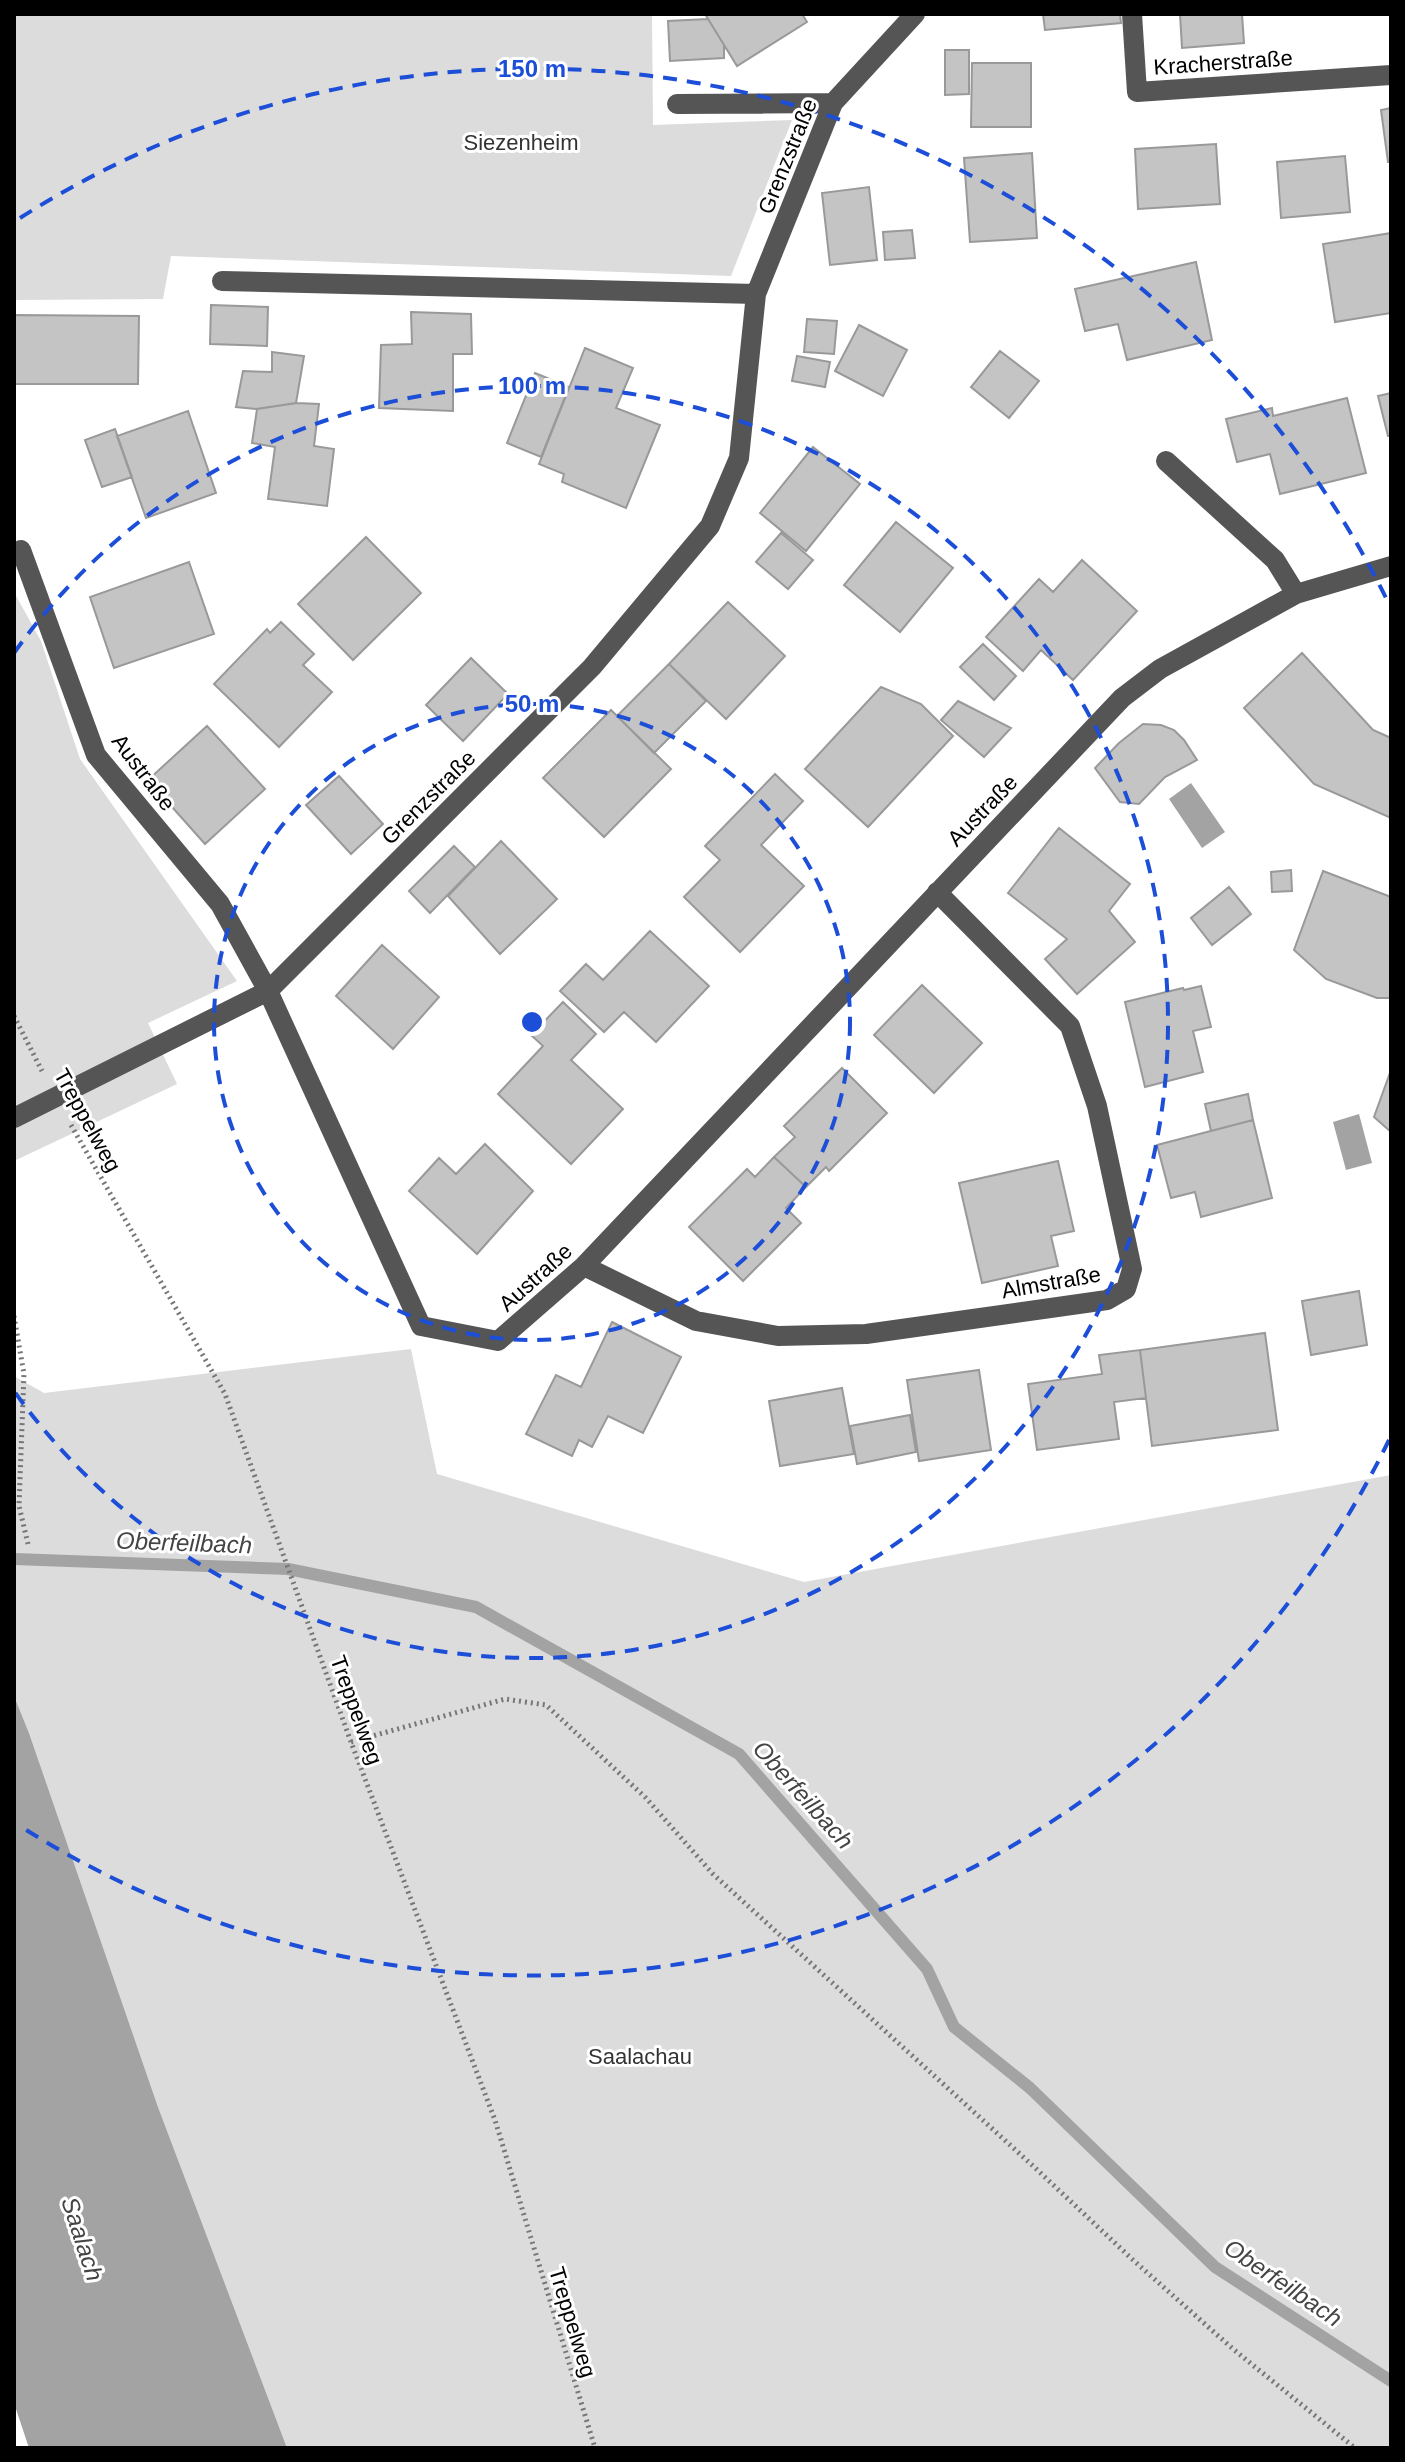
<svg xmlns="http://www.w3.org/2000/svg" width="1405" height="2462" font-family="Helvetica,sans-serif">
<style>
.green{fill:#dcdcdc}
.water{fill:#a3a3a3}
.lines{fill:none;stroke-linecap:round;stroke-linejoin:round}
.stream{stroke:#a3a3a3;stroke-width:12}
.building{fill:#c4c4c4;stroke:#999;stroke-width:2}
.path{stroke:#777;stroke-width:5;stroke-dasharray:2 4;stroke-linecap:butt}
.minor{stroke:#555;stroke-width:20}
.ring{fill:none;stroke:#1d4ed8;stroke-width:4;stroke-dasharray:14 10}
.labels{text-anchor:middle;stroke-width:6;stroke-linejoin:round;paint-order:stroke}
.street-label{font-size:22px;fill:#000;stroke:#fff}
.park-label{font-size:22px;fill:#333;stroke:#fff}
.water-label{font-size:24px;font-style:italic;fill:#444;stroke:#fff}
.centre{fill:#1d4ed8;stroke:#fff;stroke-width:4}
.ring-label{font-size:24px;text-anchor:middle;font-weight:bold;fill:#1d4ed8;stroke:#fff;stroke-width:6;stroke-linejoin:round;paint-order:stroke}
</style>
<rect width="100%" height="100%" fill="#fff"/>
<path class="green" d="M 14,14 L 652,14 L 653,125 L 792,120 L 731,276 L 171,256 L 163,299 L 14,300 Z
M 14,592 L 41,641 L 80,759 L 237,981 L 148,1023 L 177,1084 L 14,1161 Z
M 411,1349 L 437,1474 L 804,1582 L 1391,1475 L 1391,2448 L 287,2448 L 158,2107 L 29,1733 L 14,1696 L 14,1376 L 44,1393 Z"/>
<path class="water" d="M 1191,783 L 1225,832 L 1202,848 L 1169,799 Z
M 1359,1114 L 1372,1163 L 1346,1170 L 1333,1122 Z
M 14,1696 L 29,1733 L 158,2107 L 287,2448 L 29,2448 L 14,2403 Z"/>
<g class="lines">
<path class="stream" d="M 14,1559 L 288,1569 L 476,1607 L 739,1754 L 927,1969 L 954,2027 L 1030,2088 L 1215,2267 L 1391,2381"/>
</g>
<path class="building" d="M 705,14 L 802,14 L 807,22 L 737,66 Z
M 1043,14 L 1120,14 L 1121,23 L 1045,30 Z
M 1180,14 L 1242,14 L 1244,43 L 1182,48 Z
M 708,19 L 724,45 L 724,58 L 670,61 L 668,21 Z
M 945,50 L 969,50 L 969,94 L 945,95 Z
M 972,63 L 1031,63 L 1031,127 L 971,127 Z
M 1391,108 L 1391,162 L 1388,162 L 1381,110 Z
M 1216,144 L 1220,204 L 1138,209 L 1135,149 Z
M 1032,153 L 1037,238 L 970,242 L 964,158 Z
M 1345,156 L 1350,212 L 1281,218 L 1277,162 Z
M 869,187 L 877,260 L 830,265 L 822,193 Z
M 912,230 L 915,258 L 885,260 L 883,232 Z
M 1391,233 L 1391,313 L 1335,322 L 1323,244 Z
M 1196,262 L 1212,340 L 1127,360 L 1118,324 L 1085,331 L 1075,289 Z
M 211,305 L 268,307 L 267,346 L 210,344 Z
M 411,312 L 471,314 L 472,354 L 453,354 L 453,411 L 379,408 L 381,345 L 412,344 Z
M 14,315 L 139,316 L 138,384 L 14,384 Z
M 807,319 L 837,321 L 834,354 L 804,352 Z
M 859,325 L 907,350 L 883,396 L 835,371 Z
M 585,348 L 633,368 L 616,408 L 660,425 L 626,508 L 562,482 L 564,474 L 539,464 Z
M 1000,351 L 1039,381 L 1009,418 L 971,387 Z
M 272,352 L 304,356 L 296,403 L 257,409 L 236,407 L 243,371 L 272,372 Z
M 797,356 L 830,362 L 825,387 L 792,381 Z
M 535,373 L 569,387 L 541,457 L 507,443 Z
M 1391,393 L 1391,436 L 1388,436 L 1378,396 Z
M 1347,398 L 1366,473 L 1280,494 L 1270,454 L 1237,462 L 1226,419 L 1272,408 L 1273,416 Z
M 296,403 L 319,404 L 314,446 L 334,449 L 327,506 L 268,499 L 275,447 L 252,443 L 257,409 Z
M 188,411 L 216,493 L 146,518 L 117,436 Z
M 115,429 L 132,477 L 102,487 L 85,440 Z
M 813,447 L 860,484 L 806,551 L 760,513 Z
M 896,522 L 953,568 L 900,632 L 844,585 Z
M 781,533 L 813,560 L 788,589 L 756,562 Z
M 366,537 L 421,593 L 353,660 L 298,604 Z
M 1082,560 L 1137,611 L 1073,680 L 1041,650 L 1023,671 L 986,637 L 1039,579 L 1053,592 Z
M 189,562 L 214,634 L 114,668 L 90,597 Z
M 728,602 L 785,656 L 726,719 L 669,664 Z
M 281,622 L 314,654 L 303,665 L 332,692 L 279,747 L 214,684 L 267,629 L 270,633 Z
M 983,644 L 1016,676 L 994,700 L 960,667 Z
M 1302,653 L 1373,730 L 1391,738 L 1391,818 L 1314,784 L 1244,708 Z
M 471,658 L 508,694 L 463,741 L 426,705 Z
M 669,664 L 706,701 L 654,753 L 617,716 Z
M 881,687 L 921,704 L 953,736 L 868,827 L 805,769 Z
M 958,701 L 1011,728 L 984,757 L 941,720 Z
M 611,710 L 671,769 L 604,837 L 543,778 Z
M 1143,724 L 1161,725 L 1174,730 L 1184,740 L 1197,760 L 1165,777 L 1139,804 L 1120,802 L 1095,768 L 1119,743 Z
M 207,726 L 265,789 L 205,844 L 148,780 Z
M 775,774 L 803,801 L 761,845 L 804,886 L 740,952 L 684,897 L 720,860 L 705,846 Z
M 339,776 L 383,824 L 351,854 L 306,805 Z
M 1059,828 L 1130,884 L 1109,911 L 1135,942 L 1077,994 L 1045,959 L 1067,939 L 1008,893 Z
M 501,841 L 557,899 L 500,954 L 448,896 Z
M 454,846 L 475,867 L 430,913 L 409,891 Z
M 1291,870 L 1292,891 L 1272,892 L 1271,872 Z
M 1323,871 L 1391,897 L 1391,998 L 1377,998 L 1326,979 L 1294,950 Z
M 1229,887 L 1251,914 L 1212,945 L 1191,918 Z
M 650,931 L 709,986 L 656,1042 L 624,1012 L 604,1032 L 560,991 L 586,964 L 603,980 Z
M 382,945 L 439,997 L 393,1049 L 336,996 Z
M 922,985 L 982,1043 L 934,1093 L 874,1035 Z
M 1201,986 L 1211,1027 L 1193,1031 L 1203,1072 L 1145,1087 L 1125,1002 L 1183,988 L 1184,990 Z
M 563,1002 L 596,1034 L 571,1060 L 623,1109 L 571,1164 L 498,1094 L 543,1046 L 531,1035 Z
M 842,1068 L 887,1113 L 829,1171 L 826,1167 L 806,1187 L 774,1157 L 795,1137 L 784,1126 Z
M 1391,1070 L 1391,1132 L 1374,1117 Z
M 1248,1094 L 1253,1120 L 1211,1131 L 1205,1104 Z
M 1253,1120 L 1272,1198 L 1201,1217 L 1195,1192 L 1171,1198 L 1157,1145 Z
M 485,1144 L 533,1191 L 477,1254 L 409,1191 L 439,1158 L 456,1174 Z
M 774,1157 L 806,1187 L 786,1208 L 801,1223 L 743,1281 L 689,1227 L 747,1169 L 755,1177 Z
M 1058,1161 L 1074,1231 L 1051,1236 L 1058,1266 L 982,1283 L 959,1183 Z
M 1359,1291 L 1367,1345 L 1311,1355 L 1302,1301 Z
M 612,1322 L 681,1357 L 643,1433 L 608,1416 L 592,1447 L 579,1440 L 572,1456 L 526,1434 L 556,1375 L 581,1387 Z
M 1265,1333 L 1278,1430 L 1152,1446 L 1140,1350 Z
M 1140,1350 L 1146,1398 L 1114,1402 L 1119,1439 L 1037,1450 L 1028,1384 L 1102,1374 L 1099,1355 Z
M 979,1370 L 991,1450 L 919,1461 L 907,1380 Z
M 842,1388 L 854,1454 L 780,1466 L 769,1401 Z
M 910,1415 L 916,1452 L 857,1464 L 850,1426 Z"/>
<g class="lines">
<path class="path" d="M 14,1016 L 42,1071
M 71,1125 L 225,1394 L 351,1742 L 495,2120 L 595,2448
M 14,1316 L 24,1374 L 19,1506 L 28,1544
M 351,1742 L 505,1699 L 546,1705 L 646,1798 L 713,1874 L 1032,2165 L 1132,2259 L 1233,2349 L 1355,2448"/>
<path class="minor" d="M 1132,14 L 1137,92 L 1391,75
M 677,104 L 833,103
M 222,281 L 756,294
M 1166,461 L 1275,560 L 1296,594
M 21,550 L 96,755 L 220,904 L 268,991 L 421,1326 L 498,1341 L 584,1266 L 1122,698 L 1160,669 L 1296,594 L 1391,566
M 14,1118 L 268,991 L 592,667 L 710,526 L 739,458 L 756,294 L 833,103 L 915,14
M 584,1266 L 696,1321 L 778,1336 L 866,1334 L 1107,1300 L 1126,1289 L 1132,1269 L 1097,1106 L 1070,1026 L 937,892"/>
</g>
<g class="ring">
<circle cx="532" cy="1022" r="318"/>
<path d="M14 653A636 636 0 1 1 14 1391"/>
<path d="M1389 1440A953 953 0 0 1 20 1826M20 218A953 953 0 0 1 1389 604"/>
</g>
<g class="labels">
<g class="street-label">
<text transform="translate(1223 62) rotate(-4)" y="8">Kracherstraße</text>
<text transform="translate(787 156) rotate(-68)" y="8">Grenzstraße</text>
<text transform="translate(144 772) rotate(53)" y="8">Austraße</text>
<text transform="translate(428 797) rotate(-45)" y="8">Grenzstraße</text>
<text transform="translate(982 810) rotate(-46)" y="8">Austraße</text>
<text transform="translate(88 1120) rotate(61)" y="8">Treppelweg</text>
<text transform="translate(535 1277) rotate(-42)" y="8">Austraße</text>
<text transform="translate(1051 1282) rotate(-10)" y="8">Almstraße</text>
<text transform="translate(357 1710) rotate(70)" y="8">Treppelweg</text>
<text transform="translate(573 2322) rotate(73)" y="8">Treppelweg</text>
</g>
<g class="park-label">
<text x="521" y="150">Siezenheim</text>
<text x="640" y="2064">Saalachau</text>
</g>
<g class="water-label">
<text transform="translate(184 1543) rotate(2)" y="8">Oberfeilbach</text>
<text transform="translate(803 1795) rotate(48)" y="8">Oberfeilbach</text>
<text transform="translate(82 2239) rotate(72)" y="8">Saalach</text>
<text transform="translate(1283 2283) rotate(34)" y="8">Oberfeilbach</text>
</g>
</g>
<circle cx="532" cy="1022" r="12" class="centre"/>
<g class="ring-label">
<text x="532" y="77">150 m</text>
<text x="532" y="394">100 m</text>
<text x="532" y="712">50 m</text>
</g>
<rect width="1405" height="2462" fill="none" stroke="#000000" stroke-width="32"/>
</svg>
